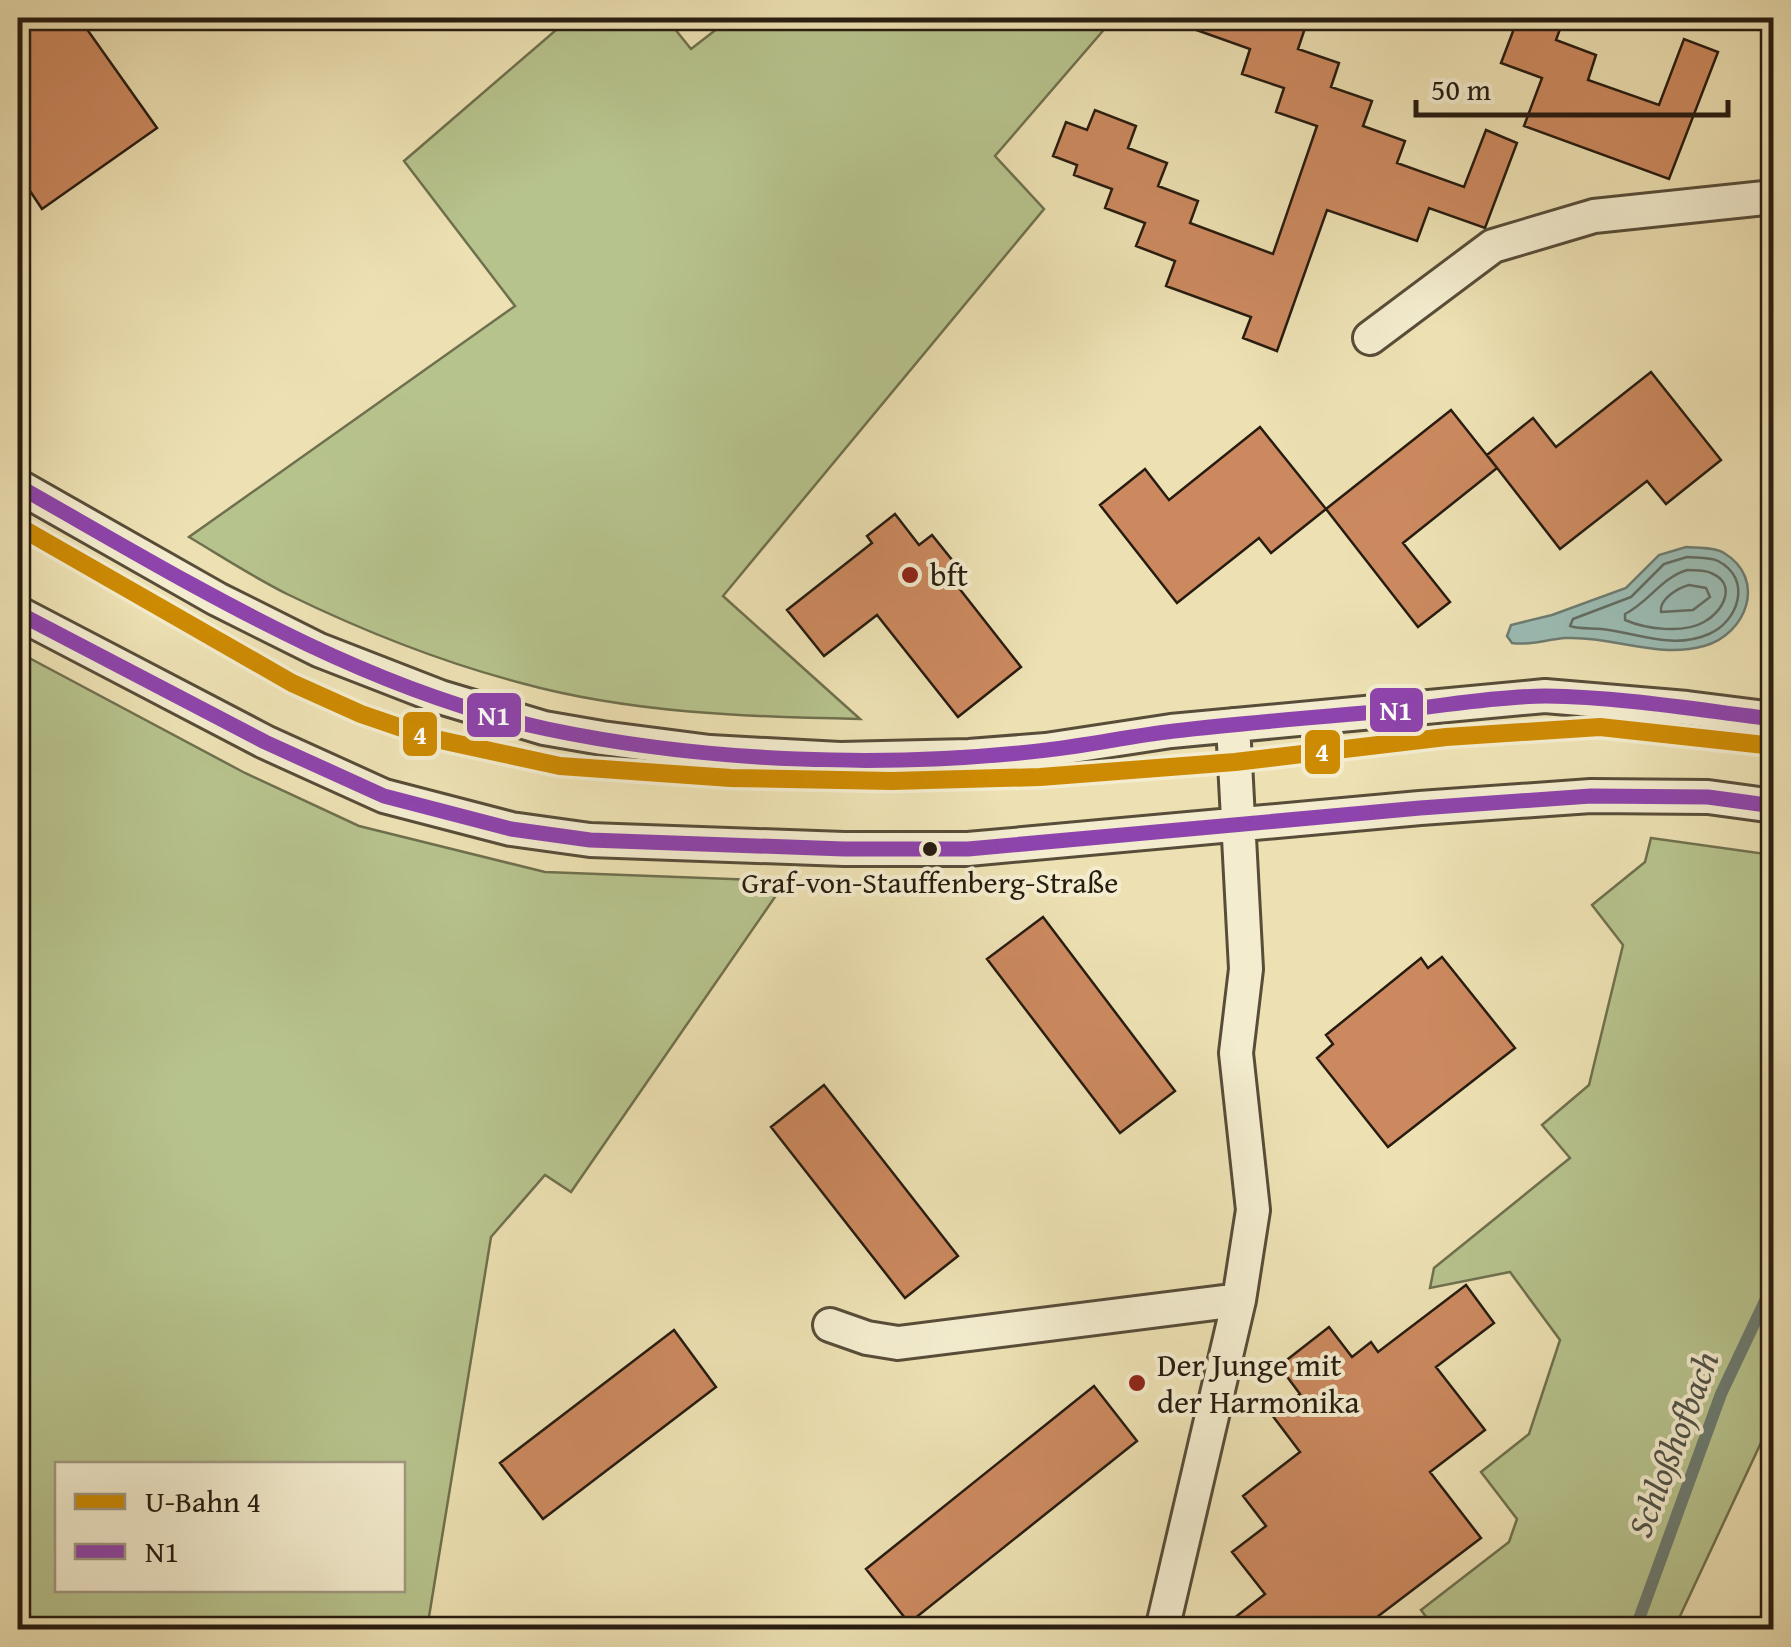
<svg xmlns="http://www.w3.org/2000/svg" width="1791" height="1647" font-family="'Gentium Book Plus',serif">
<style>
.green{fill:#b7c38d;stroke:#6f704e;stroke-width:2.5;fill-rule:evenodd}
.water{fill:#9bbcb4;stroke:#6d7c72;stroke-width:2.5}
.lines{fill:none;stroke-linecap:round;stroke-linejoin:round}
.shore{stroke:#616c62;stroke-width:2.5}
.stream{stroke:#6d7c72;stroke-width:12}
.building{fill:#cc895f;stroke:#271c10;stroke-width:2.5}
.street-casing{stroke:#584d39;stroke-width:38}
.street{stroke:#f3ecce;stroke-width:32}
.bus-1-casing{stroke:#f3ecce;stroke-width:22}
.bus-1{stroke:#8e44ad;stroke-width:15}
.metro-1-casing{stroke:#f3ecce;stroke-width:25}
.metro-1{stroke:#cd8a03;stroke-width:18}
.poi-dot{fill:#8f2418;stroke:#f3ecce;stroke-width:4}
.bus-dot{fill:#271c10;stroke:#f3ecce;stroke-width:4}
.labels{text-anchor:middle;stroke-width:8;stroke-linejoin:round;paint-order:stroke}
.bus-label{font-size:30px;fill:#271c10;stroke:#f3ecce}
.poi-label{font-size:32px;fill:#271c10;stroke:#f3ecce;text-anchor:start}
.water-label{font-size:35px;font-style:italic;fill:#505449;stroke:#f3ecce}
.line-badge{stroke:#f3ecce;stroke-width:4}
.badge-label{font-size:28px;text-anchor:middle;font-weight:bold;fill:#fff}
</style>
<rect width="100%" height="100%" fill="#ede1b3"/>
<filter id="stains"><feTurbulence type="fractalNoise" baseFrequency=".002" numOctaves="4"/><feColorMatrix values="0 0 0 0 .2 0 0 0 0 .09 0 0 0 0 .02 0 0 0 .5 -.17"/></filter>
<radialGradient id="worn" r=".72"><stop offset=".6" stop-color="#630" stop-opacity="0"/><stop offset="1" stop-color="#630" stop-opacity=".3"/></radialGradient>
<path class="green" d="M 570,18 L 666,18 L 691,49 L 731,18 L 1114,18 L 995,156 L 1044,209 L 723,596 L 860,719 C 748,717 630,713 521,683 C 441,662 361,630 287,594 C 253,577 221,556 189,537 L 515,306 L 404,161 Z
M 18,652 L 245,773 L 359,826 L 545,872 L 786,881 L 571,1192 L 545,1175 L 491,1237 L 427,1629 L 18,1629 ZM 58,1464 L 402,1464 L 402,1590 L 58,1590 Z
M 1651,838 L 1773,855 L 1773,1417 L 1674,1629 L 1435,1629 L 1421,1610 L 1509,1542 L 1517,1519 L 1481,1472 L 1529,1434 L 1560,1340 L 1510,1272 L 1430,1288 L 1434,1268 L 1570,1158 L 1542,1125 L 1589,1085 L 1623,945 L 1592,905 L 1645,862 Z"/>
<path class="water" d="M 1686,547 C 1697,548 1715,547 1724,553 C 1767,579 1747,634 1704,646 C 1657,659 1613,636 1566,638 C 1547,639 1530,646 1512,643 L 1507,636 L 1511,625 L 1552,615 L 1626,588 L 1659,555 Z"/>
<g class="lines">
<path class="shore" d="M 1687,557 C 1696,558 1710,557 1718,561 C 1753,579 1738,622 1709,634 C 1675,649 1642,635 1609,630 C 1596,627 1582,630 1570,626 L 1573,619 L 1631,597 L 1664,564 Z
M 1687,570 C 1694,570 1705,570 1711,573 C 1738,584 1723,612 1704,622 C 1683,634 1646,629 1625,620 L 1625,614 C 1649,602 1661,578 1687,570 Z
M 1689,585 L 1706,588 L 1710,597 L 1693,610 L 1661,612 C 1659,599 1678,588 1689,585 Z"/>
<path class="stream" d="M 1635,1630 L 1721,1394 L 1774,1282"/>
</g>
<path class="building" d="M 18,18 L 79,18 L 157,128 L 42,209 L 18,173 Z
M 1174,18 L 1283,18 L 1306,25 L 1298,49 L 1339,63 L 1331,87 L 1372,101 L 1363,126 L 1405,141 L 1397,163 L 1464,187 L 1486,130 L 1517,143 L 1485,228 L 1429,208 L 1417,241 L 1327,210 L 1277,351 L 1243,338 L 1251,317 L 1166,286 L 1175,261 L 1136,246 L 1145,223 L 1105,208 L 1112,189 L 1074,175 L 1077,165 L 1053,156 L 1066,122 L 1087,130 L 1095,110 L 1136,126 L 1128,148 L 1167,163 L 1158,186 L 1198,201 L 1190,223 L 1273,254 L 1317,126 L 1276,112 L 1284,88 L 1242,74 L 1250,49 L 1174,22 Z
M 1518,18 L 1564,18 L 1556,40 L 1596,55 L 1588,80 L 1659,105 L 1684,39 L 1718,52 L 1669,179 L 1524,126 L 1542,78 L 1501,63 Z
M 1651,372 L 1721,460 L 1666,504 L 1647,481 L 1560,549 L 1487,455 L 1533,418 L 1556,447 Z
M 1451,410 L 1497,468 L 1403,543 L 1450,602 L 1418,627 L 1326,509 Z
M 1260,427 L 1326,509 L 1271,553 L 1259,538 L 1177,603 L 1100,505 L 1145,469 L 1169,500 Z
M 895,514 L 919,545 L 932,535 L 965,576 L 955,583 L 1021,667 L 958,717 L 877,615 L 824,656 L 787,610 L 872,543 L 867,536 Z
M 1043,917 L 1175,1091 L 1120,1133 L 987,959 Z
M 1442,957 L 1515,1048 L 1388,1147 L 1317,1058 L 1333,1044 L 1326,1035 L 1421,958 L 1428,968 Z
M 824,1085 L 958,1256 L 905,1298 L 771,1127 Z
M 1466,1285 L 1494,1323 L 1436,1367 L 1485,1430 L 1430,1472 L 1481,1538 L 1360,1630 L 1219,1630 L 1265,1594 L 1232,1552 L 1266,1526 L 1243,1496 L 1300,1452 L 1272,1415 L 1300,1394 L 1279,1366 L 1329,1327 L 1352,1357 L 1371,1342 L 1378,1352 Z
M 674,1330 L 716,1387 L 543,1519 L 500,1463 Z
M 1094,1386 L 1137,1441 L 909,1623 L 866,1569 Z"/>
<g class="lines">
<defs>
<path id="street" d="M 1370,338 L 1493,246 L 1594,216 L 1774,197
M 18,486 L 217,599 L 319,650 L 440,697 L 544,728 L 602,738 L 710,752 L 840,759 L 969,756 L 1046,750 L 1171,731 L 1545,696 L 1687,708 L 1774,719
M 18,613 L 265,742 L 384,796 L 511,829 L 590,840 L 844,849 L 968,849 L 1420,808 L 1591,796 L 1708,797 L 1774,806
M 830,1325 L 867,1338 L 898,1343 L 1239,1300
M 1162,1630 L 1239,1300 L 1253,1210 L 1236,1053 L 1246,969 L 1233,725"/>
</defs>
<use href="#street" class="street-casing"/>
<use href="#street" class="street"/>
<defs>
<path id="bus-1" d="M 18,486 C 186,581 356,688 547,729 C 705,762 887,769 1047,750 C 1090,745 1131,736 1174,731 C 1252,722 1331,716 1410,709 C 1455,704 1502,696 1546,696 C 1622,697 1699,710 1774,719
M 18,613 L 265,742 L 384,796 L 511,829 L 590,840 L 844,849 L 968,849 L 1420,808 L 1591,796 L 1708,797 L 1774,806"/>
</defs>
<use href="#bus-1" class="bus-1-casing"/>
<use href="#bus-1" class="bus-1"/>
<defs>
<path id="metro-1" d="M 18,526 L 292,683 L 361,714 L 431,738 L 560,766 L 731,778 L 892,781 L 1040,777 L 1235,762 L 1446,737 L 1600,727 L 1774,746"/>
</defs>
<use href="#metro-1" class="metro-1-casing"/>
<use href="#metro-1" class="metro-1"/>
</g>
<g class="poi-dot">
<circle cx="910" cy="575" r="10"/>
<circle cx="1137" cy="1383" r="10"/>
</g>
<circle class="bus-dot" cx="930" cy="849" r="9"/>
<g class="labels">
<g class="bus-label">
<text x="930" y="893">Graf-von-Stauffenberg-Straße</text>
</g>
<g class="poi-label">
<text x="930" y="586">bft</text>
<text x="1157" y="1376">Der Junge mit<tspan x="1157" dy="37">der Harmonika</tspan></text>
</g>
<g class="water-label">
<text transform="translate(1673 1444) rotate(-69)" y="12">Schloßhofbach</text>
</g>
</g>
<g class="line-badge">
<rect x="1368" y="686" width="57" height="48" rx="10" fill="#8e44ad"/>
<rect x="465" y="691" width="58" height="48" rx="10" fill="#8e44ad"/>
<rect x="401" y="710" width="38" height="48" rx="10" fill="#cd8a03"/>
<rect x="1303" y="728" width="39" height="48" rx="10" fill="#cd8a03"/>
</g>
<g class="badge-label">
<text x="1396" y="720">N1</text>
<text x="494" y="725">N1</text>
<text x="420" y="744">4</text>
<text x="1322" y="761">4</text>
</g>
<rect width="1791" height="1647" fill="none" stroke="#ede1b3" stroke-width="60"/>
<rect x="20" y="20" width="1751" height="1607" fill="none" stroke="#271c10" stroke-width="5"/>
<rect x="30" y="30" width="1731" height="1587" fill="none" stroke="#271c10" stroke-width="2.5"/>
<rect x="55" y="1462" width="350" height="130" fill="#f3ecce" stroke="#a19982" stroke-width="2.5"/>
<rect x="75" y="1494" width="50" height="15" fill="#cd8a03" stroke="#a19982" stroke-width="2.5"/>
<text x="145" y="1512" font-size="30" fill="#271c10">U-Bahn 4</text>
<rect x="75" y="1544" width="50" height="15" fill="#8e44ad" stroke="#a19982" stroke-width="2.5"/>
<text x="145" y="1562" font-size="30" fill="#271c10">N1</text>
<path d="M1416 100v15h312v-15" fill="none" stroke="#271c10" stroke-width="5"/>
<text x="1431" y="100" font-size="30" fill="#271c10" stroke="#f3ecce" stroke-width="8" paint-order="stroke">50 m</text>
<rect width="100%" height="100%" filter="url(#stains)"/>
<rect width="100%" height="100%" fill="url(#worn)"/>
</svg>
